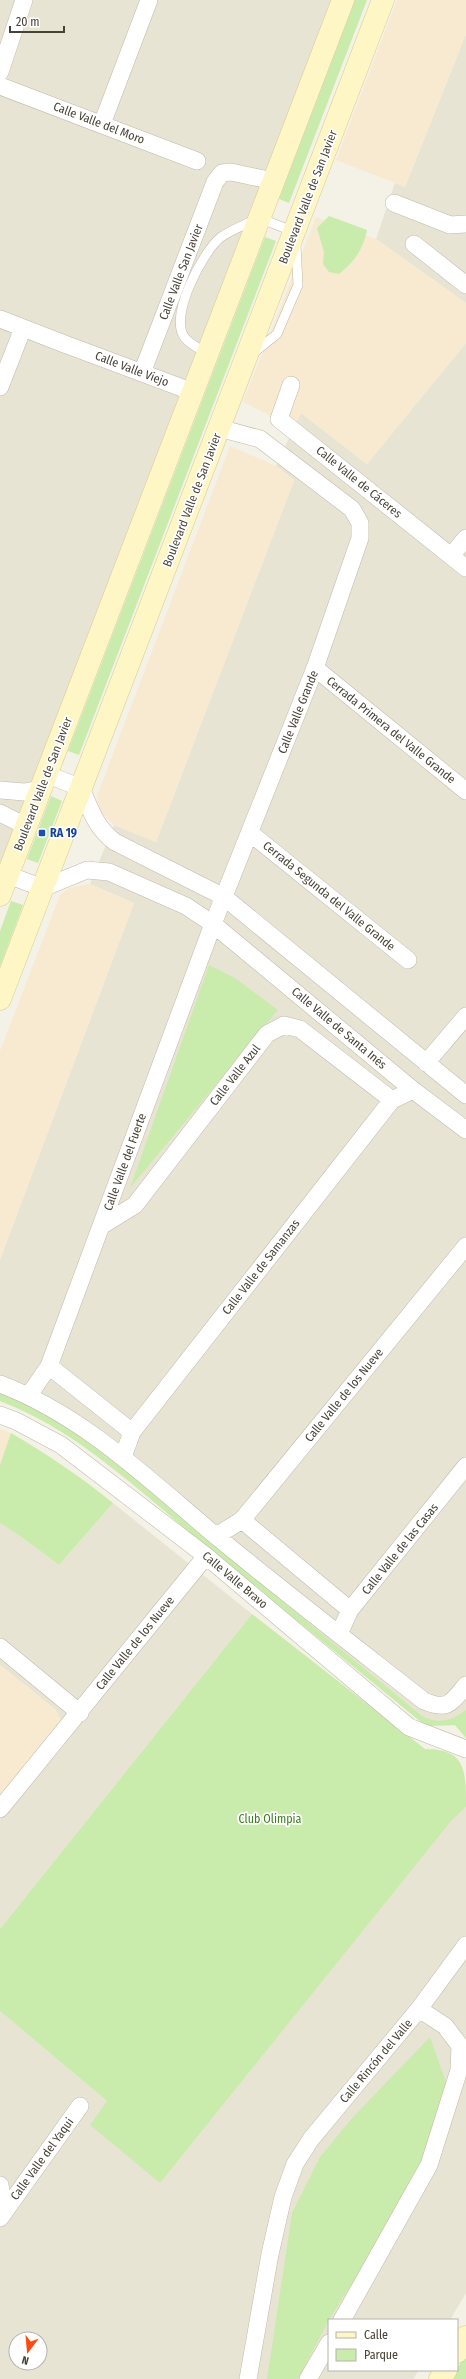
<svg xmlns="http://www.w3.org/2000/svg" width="466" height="2379" font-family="'Fira Sans Condensed',sans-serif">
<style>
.residential{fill:#e8e4d4;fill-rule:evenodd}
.commercial{fill:#f8ead0}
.green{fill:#c9ebac}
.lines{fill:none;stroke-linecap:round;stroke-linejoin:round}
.lane-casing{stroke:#c0baa8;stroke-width:10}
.street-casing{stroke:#c0baa8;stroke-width:18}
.secondary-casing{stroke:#d7cb93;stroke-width:23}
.lane{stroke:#fff;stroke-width:9}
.street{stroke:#fff;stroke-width:17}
.secondary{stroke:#fff6c5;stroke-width:22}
.transit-dot{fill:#1a4fb4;stroke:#fff;stroke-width:1.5}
.labels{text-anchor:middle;stroke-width:3.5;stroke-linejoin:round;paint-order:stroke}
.street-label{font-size:12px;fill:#474235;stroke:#fff}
.transit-label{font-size:12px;font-weight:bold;fill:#164399;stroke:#fff;text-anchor:start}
.park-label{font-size:12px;fill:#3e7d24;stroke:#fff}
</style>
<rect width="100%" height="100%" fill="#f4f1e6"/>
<path class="residential" d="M 0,0 L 333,0 L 0,874 Z
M 466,34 L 466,303 L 376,239 L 395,183 L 405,187 Z
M 466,343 L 466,1738 L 455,1725 L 428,1726 L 421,1722 L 127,1480 L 65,1432 L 19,1408 L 0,1401 L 0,1260 L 134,903 L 90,884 L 114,825 L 156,842 L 294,480 L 276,466 L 301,413 L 367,464 Z
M 113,1503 L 252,1614 L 0,1929 L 0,1795 L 56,1729 L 56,1710 L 0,1665 L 0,1523 L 23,1538 L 59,1565 Z
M 466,1807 L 466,2293 L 450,2320 L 329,2320 L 329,2370 L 419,2370 L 413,2379 L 0,2379 L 0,2011 L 107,2101 ZM 16,2339 L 40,2339 L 40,2363 L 16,2363 Z"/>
<path class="commercial" d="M 397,0 L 466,0 L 466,34 L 405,187 L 336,160 Z
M 316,217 L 376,239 L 466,303 L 466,343 L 367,464 L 301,413 L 294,427 L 243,402 Z
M 230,446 L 276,466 L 294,481 L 156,842 L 114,825 L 99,811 L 97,796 Z
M 90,884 L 134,903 L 0,1260 L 0,1051 L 60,895 L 69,888 Z
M 0,1429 L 11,1433 L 0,1465 Z
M 0,1665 L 56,1710 L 61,1719 L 56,1729 L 0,1795 Z"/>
<path class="green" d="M 355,0 L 367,0 L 289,203 L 279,199 Z
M 329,216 L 367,230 C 363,250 354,262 339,274 L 329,272 L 323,264 L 324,252 L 317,228 Z
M 265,237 L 276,241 L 79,755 L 68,751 Z
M 51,796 L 62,801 L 38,863 L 27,859 Z
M 11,901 L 23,905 L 0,966 L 0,931 Z
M 209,965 L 235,978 L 278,1010 L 130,1188 Z
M 0,1394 C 74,1422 133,1478 193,1528 C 269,1591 346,1653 422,1716 C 438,1725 453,1720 466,1710 L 466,1738 L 455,1725 L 428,1726 L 421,1722 C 351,1664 281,1609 211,1551 C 146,1496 81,1432 0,1401 Z
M 11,1433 C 47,1454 81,1477 113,1503 L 59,1565 L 23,1538 L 0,1523 L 0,1465 Z
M 252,1614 L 425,1749 C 466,1749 466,1770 466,1807 L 451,1821 L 160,2183 L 90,2125 L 107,2101 L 0,2011 L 0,1929 Z
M 430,2037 L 448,2088 L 417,2180 L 329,2320 L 298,2379 L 267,2379 L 292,2213 L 320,2157 L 353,2117 Z
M 466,2354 L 466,2379 L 451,2379 Z"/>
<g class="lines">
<defs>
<path id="lane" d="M 207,354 C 200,349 190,344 185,338 C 168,317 203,251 221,237 C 233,229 247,224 259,218 L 295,232
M 252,354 L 277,334 L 298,285 L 296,245"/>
<path id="street" d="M 0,72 L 24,0
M 0,86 L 197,161
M 102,124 L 149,0
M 394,203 L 450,225 L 466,224
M 414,244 L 466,285
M 0,319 L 67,345
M 70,346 L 193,392
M 142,373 L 215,182 L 222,173 L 231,172 L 273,181
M 291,385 L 279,419 L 466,568
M 0,387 L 23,328
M 451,556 L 466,538
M 315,668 L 466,791
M 46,774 L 81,788 C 90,809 96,828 115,842 L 224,897 L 466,1095
M 0,790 L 24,792 L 41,789
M 0,813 L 26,826
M 250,833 L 408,960
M 8,875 L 43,888 L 87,870 L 109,872 L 186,906 L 213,924 L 413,1090 L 466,1130
M 426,1063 L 466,1016
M 101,1226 L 135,1205 L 267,1034 L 284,1025 L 300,1029 L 392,1100
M 49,1366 L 132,1432
M 0,1384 C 84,1416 148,1479 216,1536 C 284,1592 354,1646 424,1701 C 448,1711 451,1703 466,1685
M 29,1395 L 49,1366 L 213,924 L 315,668 L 360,538 L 360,523 L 352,509 L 260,439 L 219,428
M 0,1415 L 16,1421 L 61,1445 L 206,1556 L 409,1727 L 466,1749
M 123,1457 L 132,1432 L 392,1100 L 413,1090
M 242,1520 L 350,1610
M 216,1536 L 242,1520 L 466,1246
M 339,1634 L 350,1610 L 466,1466
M 0,1647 L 80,1713
M 0,1809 L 206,1556
M 0,2185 L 4,2213
M 0,2218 L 80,2106
M 342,2320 L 429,2165 L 459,2070 L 460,2046 L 445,2026 L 419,2009
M 248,2379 L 270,2254 L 283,2197 L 295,2164 L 311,2139 L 419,2009 L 466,1945
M 308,2379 L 329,2343"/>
<path id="secondary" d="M 0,895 L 343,0
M 0,999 L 383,0
M 457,2352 L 466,2337
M 440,2379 L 446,2370"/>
</defs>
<use href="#lane" class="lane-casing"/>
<use href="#street" class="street-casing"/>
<use href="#secondary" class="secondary-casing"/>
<use href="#lane" class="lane"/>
<use href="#street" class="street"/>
<use href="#secondary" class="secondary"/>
</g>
<rect class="transit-dot" x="38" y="829" width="8" height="8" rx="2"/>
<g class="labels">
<g class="street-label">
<text transform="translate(99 123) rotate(21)" y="4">Calle Valle del Moro</text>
<text transform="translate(308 197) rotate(-69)" y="4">Boulevard Valle de San Javier</text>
<text transform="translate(181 272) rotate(-69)" y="4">Calle Valle San Javier</text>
<text transform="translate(132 369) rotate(21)" y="4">Calle Valle Viejo</text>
<text transform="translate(359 482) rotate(39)" y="4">Calle Valle de Cáceres</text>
<text transform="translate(192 500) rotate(-69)" y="4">Boulevard Valle de San Javier</text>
<text transform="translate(298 712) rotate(-68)" y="4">Calle Valle Grande</text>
<text transform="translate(391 730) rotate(39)" y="4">Cerrada Primera del Valle Grande</text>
<text transform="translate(43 784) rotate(-69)" y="4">Boulevard Valle de San Javier</text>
<text transform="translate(329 896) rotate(39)" y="4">Cerrada Segunda del Valle Grande</text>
<text transform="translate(339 1028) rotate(40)" y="4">Calle Valle de Santa Inés</text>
<text transform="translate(235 1075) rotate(-52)" y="4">Calle Valle Azul</text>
<text transform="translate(125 1162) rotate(-70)" y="4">Calle Valle del Fuerte</text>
<text transform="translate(261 1267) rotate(-52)" y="4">Calle Valle de Samanzas</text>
<text transform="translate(344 1395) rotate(-51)" y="4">Calle Valle de los Nueve</text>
<text transform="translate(400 1549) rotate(-51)" y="4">Calle Valle de las Casas</text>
<text transform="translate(235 1580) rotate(40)" y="4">Calle Valle Bravo</text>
<text transform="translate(135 1643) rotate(-51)" y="4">Calle Valle de los Nueve</text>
<text transform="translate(376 2061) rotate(-50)" y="4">Calle Rincón del Valle</text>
<text transform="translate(42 2159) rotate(-54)" y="4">Calle Valle del Yaqui</text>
</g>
<g class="transit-label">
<text x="50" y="837">RA 19</text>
</g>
<g class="park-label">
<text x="270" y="1823">Club Olimpia</text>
</g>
</g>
<rect x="328" y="2319" width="130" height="52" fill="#ffffff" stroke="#b5b3ae"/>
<rect x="336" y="2332" width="20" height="6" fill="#fff6c5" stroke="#b5b3ae"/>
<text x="364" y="2339" font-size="12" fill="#474235">Calle</text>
<rect x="336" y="2349" width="20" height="12" fill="#c9ebac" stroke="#b5b3ae"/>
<text x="364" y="2359" font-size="12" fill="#474235">Parque</text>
<g transform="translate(28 2351) rotate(196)"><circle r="19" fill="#ffffff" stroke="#b5b3ae"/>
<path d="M0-3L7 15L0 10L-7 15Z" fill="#ff4b12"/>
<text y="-6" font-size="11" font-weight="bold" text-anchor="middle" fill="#474235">N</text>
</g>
<path d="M10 26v6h54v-6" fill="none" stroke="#474235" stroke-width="2"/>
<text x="16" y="26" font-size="12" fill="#474235" stroke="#ffffff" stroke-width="3" paint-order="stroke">20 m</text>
</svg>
